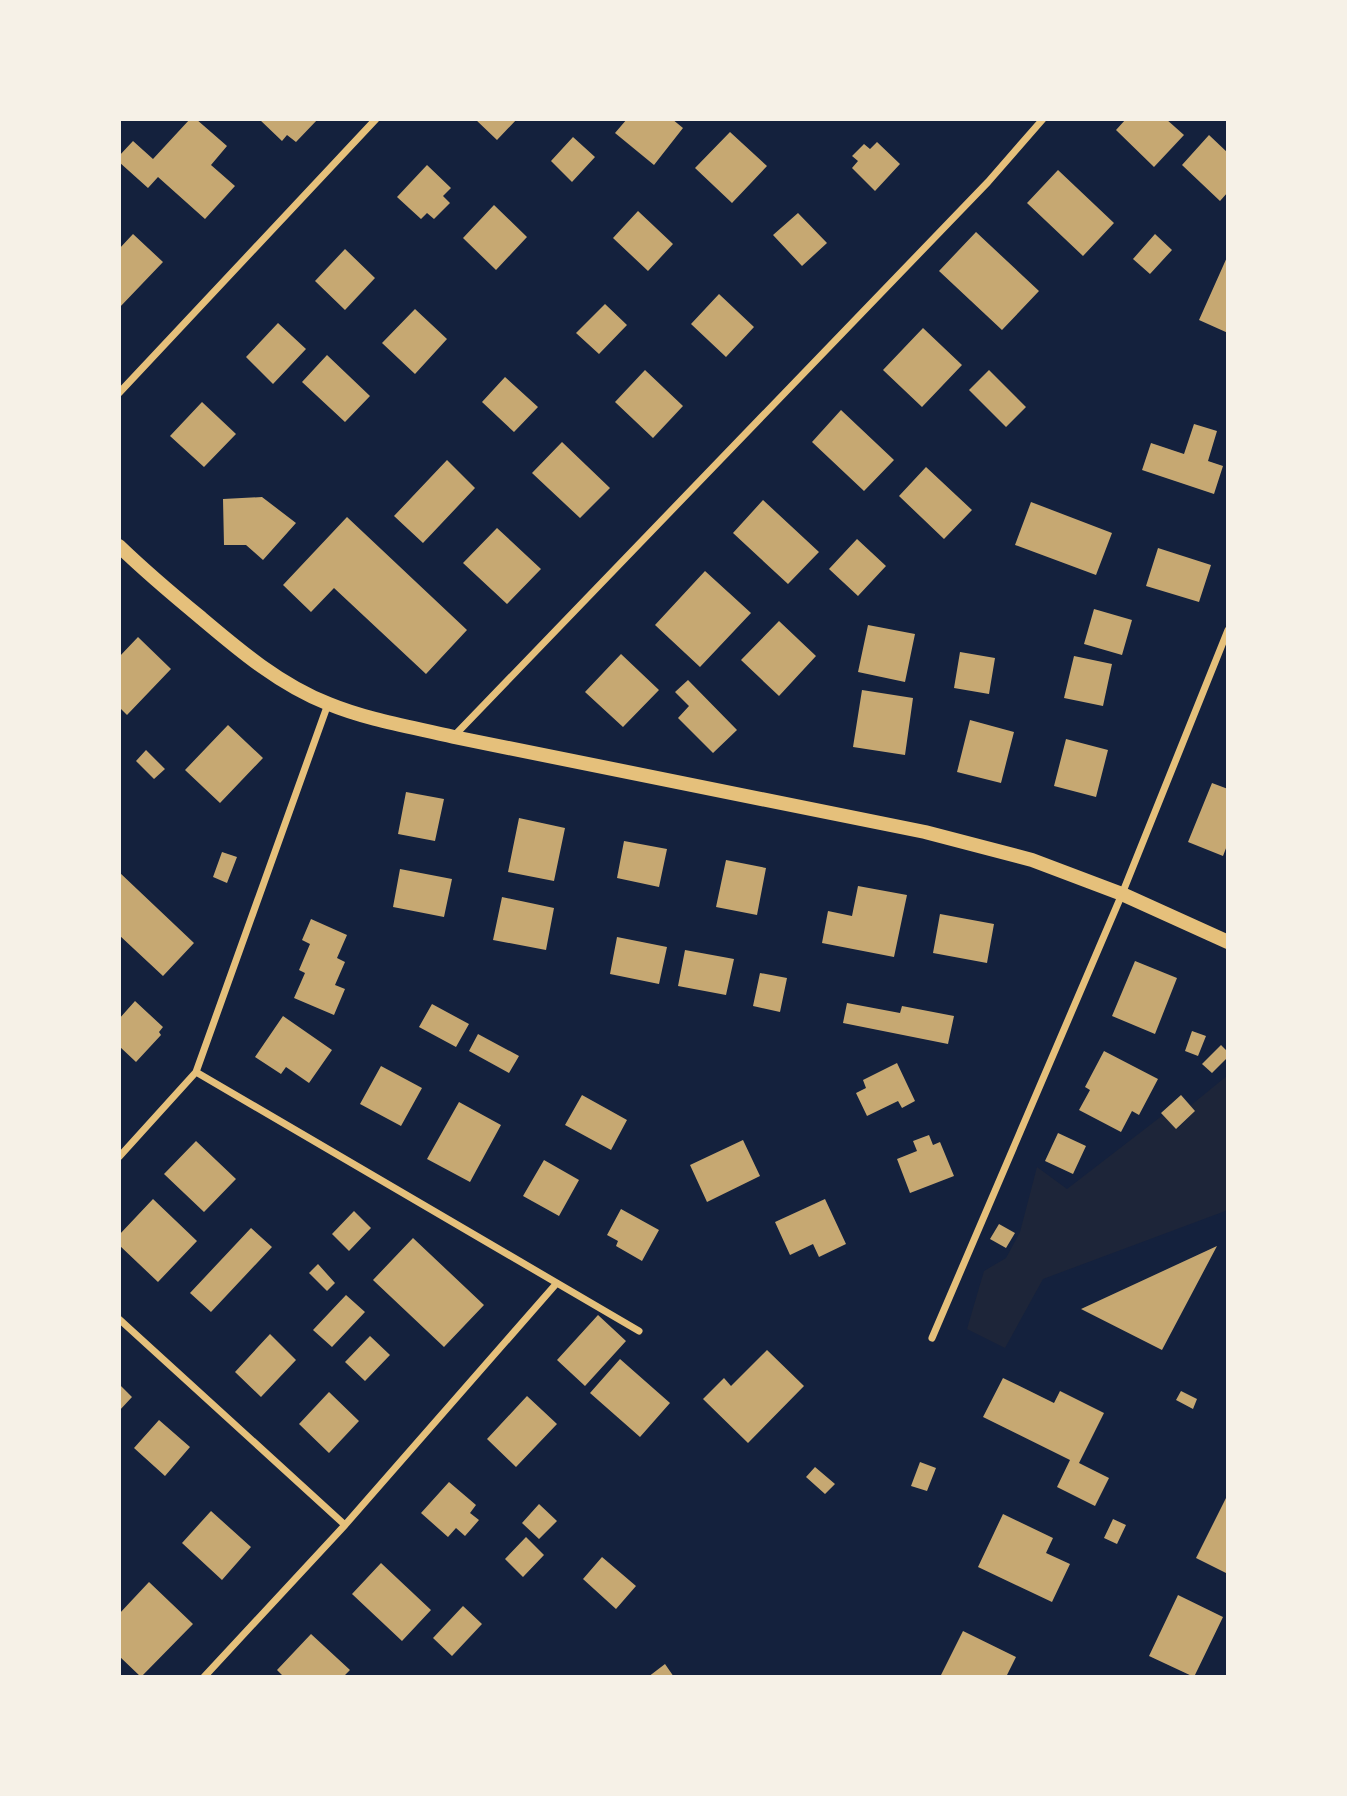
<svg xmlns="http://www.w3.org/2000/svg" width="1347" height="1796" font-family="'Noto Sans',sans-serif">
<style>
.green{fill:#1d2539}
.building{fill:#c6a872}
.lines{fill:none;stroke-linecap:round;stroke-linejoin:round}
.minor{stroke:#e5c07b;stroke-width:7}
.secondary{stroke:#e5c07b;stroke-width:14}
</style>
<rect width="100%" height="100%" fill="#14213d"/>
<path class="green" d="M 1228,1075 L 1228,1210 L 1043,1279 L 1005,1348 L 967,1329 L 984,1271 L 1006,1258 L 1020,1232 L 1037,1167 L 1067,1189 L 1163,1115 L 1177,1129 L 1195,1111 L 1190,1106 Z"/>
<path class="building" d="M 190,119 L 196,119 L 227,146 L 211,165 L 235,186 L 205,219 L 158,177 L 148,188 L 119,162 L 119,156 L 133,141 L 153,159 Z
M 259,119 L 318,119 L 296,142 L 287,135 L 282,141 Z
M 475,119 L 517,119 L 497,140 Z
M 627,119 L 672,119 L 683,128 L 654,165 L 615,133 Z
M 1126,119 L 1166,119 L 1184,135 L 1154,167 L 1116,130 Z
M 730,132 L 767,166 L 732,203 L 695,168 Z
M 1209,135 L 1228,153 L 1228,192 L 1220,201 L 1182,165 Z
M 573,137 L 595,157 L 572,182 L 551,161 Z
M 877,142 L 900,164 L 875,191 L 852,168 L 858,161 L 852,156 L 864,144 L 870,149 Z
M 427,165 L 451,188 L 443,196 L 450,203 L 434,219 L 427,213 L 421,219 L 397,197 Z
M 1058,170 L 1114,223 L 1083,256 L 1027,203 Z
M 494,205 L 527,237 L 496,270 L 463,238 Z
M 638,211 L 673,244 L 648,271 L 613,238 Z
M 798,213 L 827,243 L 802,266 L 773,235 Z
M 976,232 L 1039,291 L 1002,330 L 939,271 Z
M 133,234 L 163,262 L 119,308 L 119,249 Z
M 1155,234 L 1172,250 L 1150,274 L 1133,259 Z
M 345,249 L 375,278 L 345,310 L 315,281 Z
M 1228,255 L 1228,333 L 1199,320 Z
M 719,294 L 754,327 L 726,357 L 691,324 Z
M 605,304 L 627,325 L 599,354 L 576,333 Z
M 415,309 L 447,339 L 415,374 L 382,343 Z
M 278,323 L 306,349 L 273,384 L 246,357 Z
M 923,328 L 962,365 L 922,407 L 883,370 Z
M 327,355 L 370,396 L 345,422 L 302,382 Z
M 645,370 L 683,406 L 653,438 L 615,402 Z
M 989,370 L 1026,407 L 1006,427 L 969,390 Z
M 505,377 L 538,407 L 514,432 L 482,402 Z
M 202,402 L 236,434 L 204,467 L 170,436 Z
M 841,410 L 894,460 L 864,491 L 812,442 Z
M 1194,424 L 1217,431 L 1208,461 L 1223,466 L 1214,494 L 1142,470 L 1151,443 L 1184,454 Z
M 562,442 L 610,488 L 580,518 L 532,473 Z
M 447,460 L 475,488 L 423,543 L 394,516 Z
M 926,467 L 972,510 L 944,539 L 899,496 Z
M 262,497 L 296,523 L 263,560 L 246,545 L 224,545 L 223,499 Z
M 763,500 L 819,552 L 788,584 L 733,533 Z
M 1031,502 L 1112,533 L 1096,575 L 1015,545 Z
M 347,517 L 467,630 L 426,674 L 334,588 L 311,612 L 283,585 Z
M 497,528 L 541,569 L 507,604 L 463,563 Z
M 857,539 L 886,566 L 858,596 L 829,569 Z
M 1158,548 L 1211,565 L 1199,602 L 1146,586 Z
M 705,571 L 751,613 L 700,667 L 655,625 Z
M 1094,609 L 1132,620 L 1122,655 L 1084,644 Z
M 779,621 L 816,656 L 779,696 L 741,660 Z
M 868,625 L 915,634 L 905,682 L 858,672 Z
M 138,637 L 171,669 L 127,715 L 119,707 L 119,657 Z
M 960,652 L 995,658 L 989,694 L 954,688 Z
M 621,654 L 659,690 L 623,727 L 585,692 Z
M 1074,656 L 1112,664 L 1103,706 L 1064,698 Z
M 688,680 L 737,730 L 713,753 L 678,718 L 689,706 L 675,692 Z
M 862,690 L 913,698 L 905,755 L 853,747 Z
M 970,720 L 1014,732 L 1001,783 L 957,772 Z
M 228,725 L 263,758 L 220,803 L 185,770 Z
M 1066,739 L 1108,750 L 1096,797 L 1054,786 Z
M 146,750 L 165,769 L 154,779 L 136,761 Z
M 1212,783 L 1228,789 L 1228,843 L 1223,856 L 1188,842 Z
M 406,792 L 444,799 L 435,841 L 398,834 Z
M 519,818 L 565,828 L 554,881 L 508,872 Z
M 624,841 L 667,849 L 659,887 L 617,878 Z
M 222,852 L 237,857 L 227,883 L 213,877 Z
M 726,860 L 766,868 L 757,915 L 716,907 Z
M 400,869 L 452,879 L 444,917 L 393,907 Z
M 119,872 L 194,943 L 163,976 L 119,935 Z
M 858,886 L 907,895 L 894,957 L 822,943 L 828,911 L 852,916 Z
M 502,897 L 554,908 L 546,950 L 493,940 Z
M 940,914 L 994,924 L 987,963 L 933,953 Z
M 311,919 L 347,935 L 337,958 L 345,962 L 335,985 L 345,989 L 334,1015 L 294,998 L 305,973 L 299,970 L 310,944 L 302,940 Z
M 617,937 L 667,947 L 659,984 L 610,974 Z
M 685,950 L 734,959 L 726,995 L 678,986 Z
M 1135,961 L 1177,978 L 1155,1034 L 1112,1016 Z
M 760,973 L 787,978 L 780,1012 L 753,1006 Z
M 135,1001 L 163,1027 L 159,1032 L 161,1035 L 136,1062 L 119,1046 L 119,1019 Z
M 847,1003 L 900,1013 L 902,1006 L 954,1016 L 948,1044 L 843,1023 Z
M 432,1004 L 469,1024 L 456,1047 L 419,1027 Z
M 283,1016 L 332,1050 L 309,1083 L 286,1067 L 281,1074 L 255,1057 Z
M 1192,1031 L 1206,1036 L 1198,1056 L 1185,1051 Z
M 478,1034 L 519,1056 L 509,1073 L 469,1051 Z
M 1221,1045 L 1228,1052 L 1228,1057 L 1212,1073 L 1202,1064 Z
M 1104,1051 L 1158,1079 L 1139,1115 L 1132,1111 L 1121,1132 L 1079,1110 L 1090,1090 L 1085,1087 Z
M 897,1063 L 915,1101 L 902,1108 L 898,1101 L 867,1116 L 856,1093 L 866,1088 L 863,1080 Z
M 381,1066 L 422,1088 L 401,1126 L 360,1104 Z
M 582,1095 L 627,1120 L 611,1150 L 565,1125 Z
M 1181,1095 L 1195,1111 L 1176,1129 L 1161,1113 Z
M 459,1102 L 501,1125 L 470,1182 L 427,1159 Z
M 1058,1133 L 1086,1146 L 1073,1174 L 1045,1161 Z
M 929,1135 L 933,1145 L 940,1142 L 954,1176 L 910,1193 L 897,1159 L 917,1151 L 913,1141 Z
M 743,1140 L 760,1176 L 707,1202 L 690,1165 Z
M 196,1141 L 236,1179 L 204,1212 L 164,1174 Z
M 544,1160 L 579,1180 L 559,1216 L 523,1196 Z
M 153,1199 L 197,1241 L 158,1282 L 119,1245 L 119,1235 Z
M 825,1199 L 846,1244 L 819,1257 L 813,1244 L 790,1255 L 775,1222 Z
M 621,1209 L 659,1230 L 642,1261 L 616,1246 L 618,1241 L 607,1235 Z
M 354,1211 L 371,1228 L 349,1251 L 332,1234 Z
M 999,1224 L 1015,1233 L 1006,1248 L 990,1239 Z
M 251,1228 L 272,1247 L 211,1312 L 190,1293 Z
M 413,1238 L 484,1305 L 444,1347 L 373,1280 Z
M 1217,1246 L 1162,1350 L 1081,1309 Z
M 318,1264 L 335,1283 L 327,1291 L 309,1273 Z
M 346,1295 L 365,1312 L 332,1347 L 313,1330 Z
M 598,1315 L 626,1341 L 585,1386 L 557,1360 Z
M 270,1334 L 296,1360 L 261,1397 L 235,1372 Z
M 370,1336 L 390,1355 L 365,1381 L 345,1362 Z
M 767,1350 L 804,1386 L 748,1443 L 703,1399 L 724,1378 L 731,1386 Z
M 620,1359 L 670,1403 L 640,1437 L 590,1393 Z
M 1003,1378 L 1054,1403 L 1060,1391 L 1104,1413 L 1079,1463 L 1109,1478 L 1095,1506 L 1057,1487 L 1070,1460 L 983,1417 Z
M 119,1384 L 132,1397 L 119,1411 Z
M 1181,1391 L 1197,1399 L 1193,1409 L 1176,1400 Z
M 329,1392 L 359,1421 L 329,1453 L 299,1424 Z
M 527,1396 L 557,1424 L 516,1467 L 487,1439 Z
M 159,1420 L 190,1447 L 165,1476 L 134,1448 Z
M 920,1462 L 936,1468 L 927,1491 L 911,1486 Z
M 815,1467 L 835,1484 L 825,1494 L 806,1477 Z
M 449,1482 L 476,1505 L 470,1513 L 479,1520 L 465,1536 L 456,1528 L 448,1537 L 421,1513 Z
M 1228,1494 L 1228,1574 L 1196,1558 Z
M 539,1504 L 557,1521 L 539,1539 L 522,1523 Z
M 211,1511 L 251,1547 L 222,1580 L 182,1543 Z
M 1003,1514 L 1053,1538 L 1046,1553 L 1070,1564 L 1052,1602 L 978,1567 Z
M 1113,1519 L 1126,1525 L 1117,1544 L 1104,1538 Z
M 526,1537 L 544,1555 L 523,1577 L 505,1559 Z
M 602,1557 L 636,1586 L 616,1609 L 583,1579 Z
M 381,1563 L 431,1610 L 402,1641 L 352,1594 Z
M 149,1582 L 193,1624 L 141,1677 L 119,1656 L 119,1614 Z
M 1178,1595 L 1223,1617 L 1194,1677 L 1149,1656 Z
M 463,1606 L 482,1624 L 452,1656 L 433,1638 Z
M 963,1631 L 1016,1657 L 1006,1677 L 940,1677 Z
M 311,1634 L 350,1670 L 343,1677 L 284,1677 L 277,1670 Z
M 665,1664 L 674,1677 L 648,1677 Z"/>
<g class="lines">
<path class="minor" d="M 119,393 L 376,119
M 454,736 L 988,182 L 1043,119
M 196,1072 L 639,1331
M 119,1157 L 196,1072 L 328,704
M 119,1319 L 345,1525
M 932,1338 L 1122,894 L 1228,630
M 204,1677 L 345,1525 L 556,1284"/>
<path class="secondary" d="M 119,546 C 145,571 172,594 200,617 C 239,650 280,685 329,704 C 368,720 412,727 454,737 L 925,832 L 1032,860 L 1122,894 L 1228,942"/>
</g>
<rect width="1347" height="1796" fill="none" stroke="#f6f1e7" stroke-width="242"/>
</svg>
